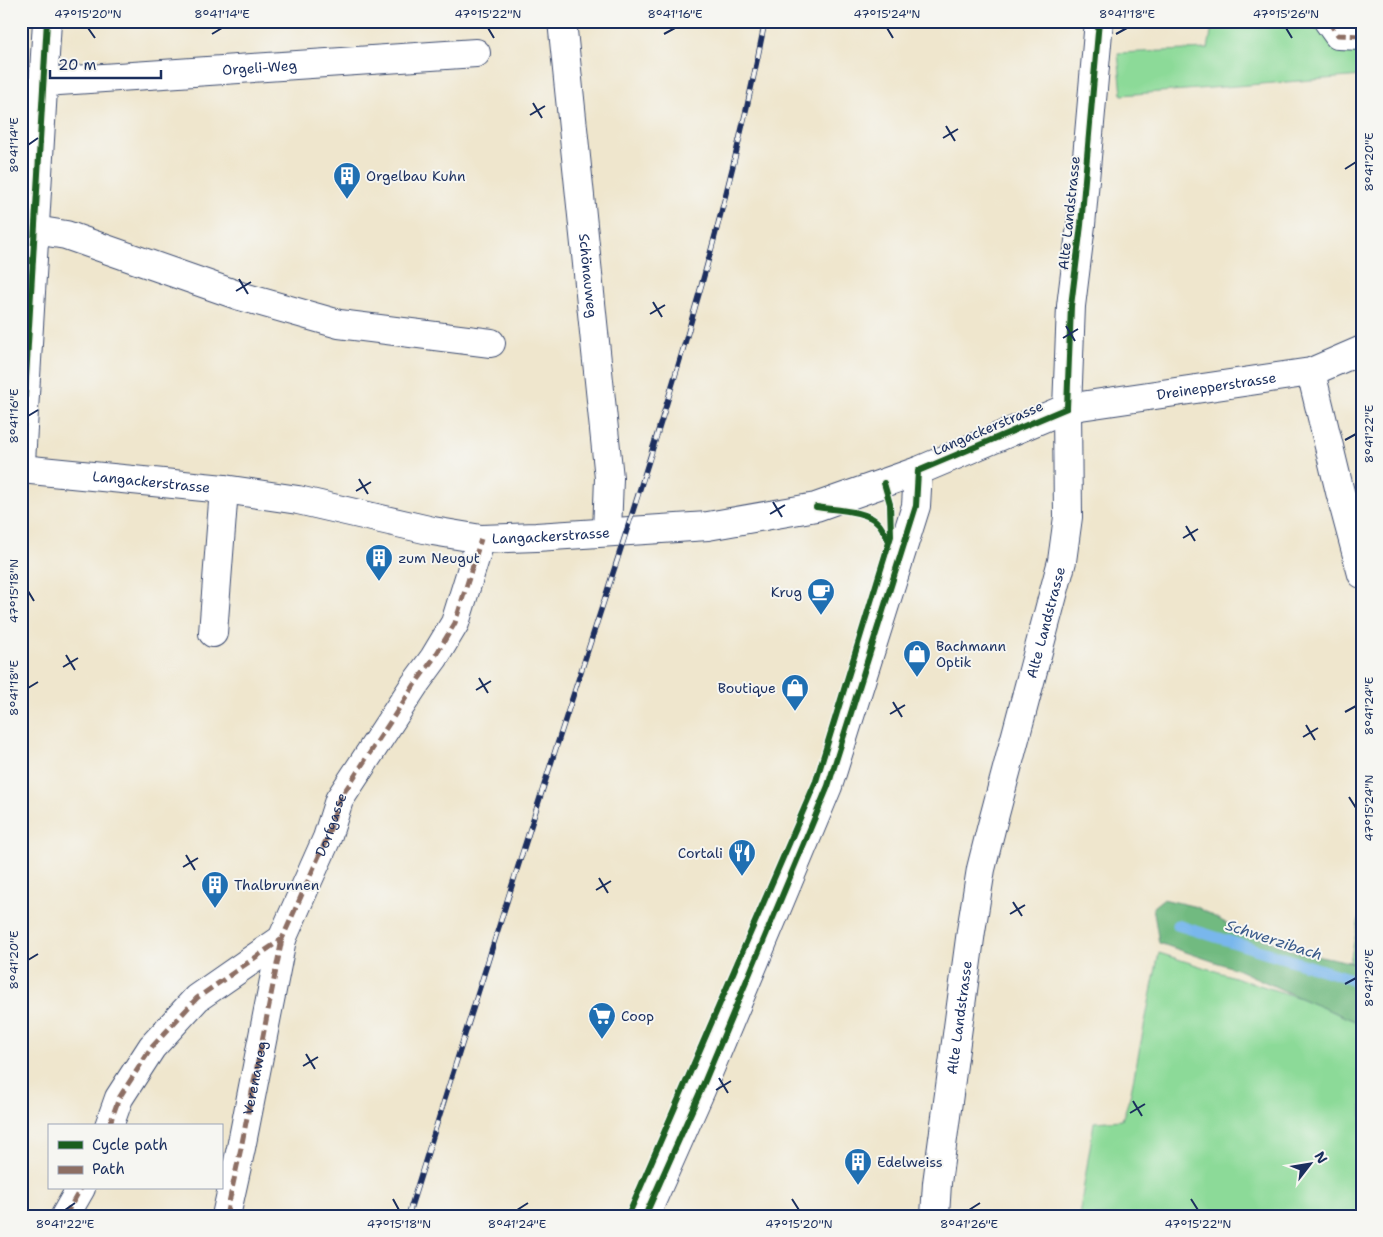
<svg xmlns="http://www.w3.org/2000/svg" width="1383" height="1237" font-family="'Shantell Sans',sans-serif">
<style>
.green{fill:#8cda98;stroke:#54847b}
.forest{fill:#71ba80;stroke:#46746f}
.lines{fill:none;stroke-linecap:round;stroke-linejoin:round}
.stream{stroke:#79b7ec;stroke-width:11}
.minor-casing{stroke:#3b4a6f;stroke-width:30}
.major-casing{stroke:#3b4a6f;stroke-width:30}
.minor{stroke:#fff;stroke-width:28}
.major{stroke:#fff;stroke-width:28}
.rail-casing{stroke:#1b2f5e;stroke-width:5.5}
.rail{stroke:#f6f6f2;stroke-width:4;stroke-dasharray:11;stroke-linecap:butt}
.quiet{stroke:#8d6e63;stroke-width:5;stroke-dasharray:10 5;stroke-linecap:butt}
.cycleway-casing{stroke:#f6f6f2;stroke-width:9}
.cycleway{stroke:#1b5e20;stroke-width:6}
.ticks{fill:none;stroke:#1b2f5e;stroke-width:2}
.labels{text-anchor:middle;stroke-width:4;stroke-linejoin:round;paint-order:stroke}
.street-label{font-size:14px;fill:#1b2f5e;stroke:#f6f6f2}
.poi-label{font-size:14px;fill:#1b2f5e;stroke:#f6f6f2;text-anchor:start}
.water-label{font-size:15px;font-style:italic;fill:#375889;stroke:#f6f6f2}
.neatline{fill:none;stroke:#1b2f5e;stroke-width:2}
.ticks-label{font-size:12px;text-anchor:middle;fill:#1b2f5e}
</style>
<rect width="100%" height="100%" fill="#f6f6f2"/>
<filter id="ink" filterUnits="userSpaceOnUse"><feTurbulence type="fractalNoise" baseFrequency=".02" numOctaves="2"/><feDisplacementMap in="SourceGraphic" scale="10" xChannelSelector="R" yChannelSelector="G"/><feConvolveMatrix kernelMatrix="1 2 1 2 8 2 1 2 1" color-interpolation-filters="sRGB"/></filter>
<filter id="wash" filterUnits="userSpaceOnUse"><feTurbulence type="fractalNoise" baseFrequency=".0096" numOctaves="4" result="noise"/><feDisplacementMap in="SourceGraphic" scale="20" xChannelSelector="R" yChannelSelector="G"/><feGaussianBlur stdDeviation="1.12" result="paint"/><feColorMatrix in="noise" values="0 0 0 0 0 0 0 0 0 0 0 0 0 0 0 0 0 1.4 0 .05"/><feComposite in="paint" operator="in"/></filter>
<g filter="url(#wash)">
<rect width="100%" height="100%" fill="#efe6cd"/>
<path class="green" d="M 1213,21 L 1362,21 L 1362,76 L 1122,95 L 1118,53 L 1208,49 Z
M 1362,904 L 1362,967 L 1350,962 Z
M 1159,953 L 1300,998 L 1362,1024 L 1362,1216 L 1079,1216 L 1094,1122 L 1122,1120 L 1130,1096 Z"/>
<path class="forest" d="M 1163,899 L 1197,907 L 1233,927 L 1291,950 L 1350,962 L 1362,967 L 1362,1024 L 1300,998 L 1239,970 L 1159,943 L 1153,907 Z"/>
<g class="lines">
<path class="stream" d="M 1177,925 L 1345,977 L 1362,985"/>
</g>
</g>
<g filter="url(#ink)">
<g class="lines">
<defs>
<g id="minor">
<path id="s1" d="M 562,21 L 609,478 L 607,532"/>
<path d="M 1328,21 L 1338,35 L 1362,36"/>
<path id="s2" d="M 44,82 L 476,53"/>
<path d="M 35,230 L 66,235 L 240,296 L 339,324 L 491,343"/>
<path d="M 1311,372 L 1340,492 L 1362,574"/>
<path id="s3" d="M 21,469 L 224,489 L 298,500 L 433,531 L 481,539 L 536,537 L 708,526 L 816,507 L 918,471 L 1067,408 L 1311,372 L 1362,350"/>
<path d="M 213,633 L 224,489"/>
<path id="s4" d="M 109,1126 L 119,1098 L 152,1047 L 197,998 L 282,939 L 327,838 L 339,800 L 415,684 L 434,658 L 455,623 L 481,539"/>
<path d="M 65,1216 L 81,1188"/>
<path id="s5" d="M 226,1216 L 241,1148 L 282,939"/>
<path d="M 645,1216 L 701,1090 L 828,786 L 916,506 L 918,471"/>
<path id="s6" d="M 935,1216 L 937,1183 L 971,931 L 981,869 L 991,829 L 1062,561 L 1068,517 L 1067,408 L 1071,306 L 1081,225 L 1099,21"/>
</g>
<path id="major" d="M 21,462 L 47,21"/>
</defs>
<use href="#minor" class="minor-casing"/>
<use href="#major" class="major-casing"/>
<use href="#minor" class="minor"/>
<use href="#major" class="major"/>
<defs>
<path id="rail" d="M 408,1216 C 462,1044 515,873 571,702 C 644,478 720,253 765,21"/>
</defs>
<use href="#rail" class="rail-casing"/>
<use href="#rail" class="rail"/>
<path class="quiet" d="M 1328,21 L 1338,35 L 1362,36
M 109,1126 L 119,1098 L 152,1047 L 197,998 L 282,939 L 327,838 L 339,800 L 415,684 L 434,658 L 455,623 L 481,539
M 65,1216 L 81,1188
M 226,1216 L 241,1148 L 282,939"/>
<defs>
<path id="cycleway" d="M 21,462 L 47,21
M 816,507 C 834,510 868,510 879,524 C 883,529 886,536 889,541
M 628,1216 L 816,781 L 891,536 L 890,504 L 884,483
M 645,1216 L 701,1090 L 828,786 L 916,506 L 918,471 L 1067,408 L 1071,306 L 1081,225 L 1099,21"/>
</defs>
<use href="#cycleway" class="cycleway-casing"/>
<use href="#cycleway" class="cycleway"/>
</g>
</g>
<path class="ticks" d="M 88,28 L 95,38M 488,28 L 494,38M 887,28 L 893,38M 1286,28 L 1292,38M 212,34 L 222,28M 664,34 L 675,28M 1116,34 L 1127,28M 533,103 L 542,118M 530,115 L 545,106M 946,126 L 955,141M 943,138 L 958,129M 28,145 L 38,138M 1345,169 L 1356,162M 239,279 L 248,294M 236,291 L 251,282M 653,302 L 662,317M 650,314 L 665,305M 1066,326 L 1075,341M 1063,338 L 1078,329M 28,416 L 38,410M 1345,440 L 1356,434M 359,479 L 368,494M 356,491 L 371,482M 773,502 L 782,517M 770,514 L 785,505M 1186,526 L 1195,541M 1183,538 L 1198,529M 28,591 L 34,601M 66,655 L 75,670M 63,667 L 78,658M 479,678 L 488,693M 28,688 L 38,682M 476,690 L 491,681M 893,702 L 902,717M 1345,712 L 1356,706M 890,714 L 905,705M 1306,725 L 1315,740M 1303,737 L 1318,728M 1349,797 L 1356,808M 186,855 L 195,870M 183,867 L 198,858M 599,878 L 608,893M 596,890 L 611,881M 1013,902 L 1022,916M 1010,914 L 1025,905M 28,960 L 38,954M 1345,984 L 1356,978M 306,1054 L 315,1069M 303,1066 L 318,1057M 719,1078 L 728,1093M 716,1090 L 731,1081M 1133,1101 L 1142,1116M 1130,1113 L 1145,1104M 393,1199 L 399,1210M 792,1199 L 799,1210M 1191,1199 L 1198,1210M 65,1210 L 75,1203M 517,1210 L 528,1203M 969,1210 L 980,1203"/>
<defs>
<symbol id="building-pin" viewBox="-11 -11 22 30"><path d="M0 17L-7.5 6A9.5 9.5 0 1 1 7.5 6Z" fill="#1f6fb2" stroke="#f6f6f2"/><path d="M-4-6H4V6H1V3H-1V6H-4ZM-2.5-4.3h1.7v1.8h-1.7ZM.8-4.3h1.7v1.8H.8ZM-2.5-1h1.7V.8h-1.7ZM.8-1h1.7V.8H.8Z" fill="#fff"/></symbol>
<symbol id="cafe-pin" viewBox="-11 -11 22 30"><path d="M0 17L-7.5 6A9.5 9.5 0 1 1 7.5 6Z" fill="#1f6fb2" stroke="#f6f6f2"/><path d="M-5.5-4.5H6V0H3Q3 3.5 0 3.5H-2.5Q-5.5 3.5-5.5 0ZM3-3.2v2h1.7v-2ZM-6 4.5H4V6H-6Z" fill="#fff"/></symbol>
<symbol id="shop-pin" viewBox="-11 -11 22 30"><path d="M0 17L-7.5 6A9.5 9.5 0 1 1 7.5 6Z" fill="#1f6fb2" stroke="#f6f6f2"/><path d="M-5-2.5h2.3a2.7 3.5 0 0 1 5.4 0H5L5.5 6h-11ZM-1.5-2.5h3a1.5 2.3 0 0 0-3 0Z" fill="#fff"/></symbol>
<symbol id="restaurant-pin" viewBox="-11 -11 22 30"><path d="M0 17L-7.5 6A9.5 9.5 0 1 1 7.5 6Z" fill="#1f6fb2" stroke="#f6f6f2"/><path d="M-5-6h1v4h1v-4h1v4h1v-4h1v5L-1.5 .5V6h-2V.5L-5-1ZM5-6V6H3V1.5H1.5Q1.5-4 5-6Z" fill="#fff"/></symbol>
<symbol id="supermarket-pin" viewBox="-11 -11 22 30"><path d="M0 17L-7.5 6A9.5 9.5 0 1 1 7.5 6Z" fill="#1f6fb2" stroke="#f6f6f2"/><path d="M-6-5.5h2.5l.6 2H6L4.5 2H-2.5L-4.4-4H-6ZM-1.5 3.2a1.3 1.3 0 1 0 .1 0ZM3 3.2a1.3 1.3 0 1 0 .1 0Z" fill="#fff"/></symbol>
</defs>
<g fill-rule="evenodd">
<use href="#building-pin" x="331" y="160" width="32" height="43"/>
<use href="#building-pin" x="363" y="542" width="32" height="43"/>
<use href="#cafe-pin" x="805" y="576" width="32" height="43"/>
<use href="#shop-pin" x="901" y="638" width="32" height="43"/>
<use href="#shop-pin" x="779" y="672" width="32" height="43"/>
<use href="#restaurant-pin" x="726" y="837" width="32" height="43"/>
<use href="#building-pin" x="199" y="869" width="32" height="43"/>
<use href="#supermarket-pin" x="586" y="1000" width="32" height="43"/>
<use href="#building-pin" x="842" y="1146" width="32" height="43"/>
</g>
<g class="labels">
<g class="street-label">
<text dy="5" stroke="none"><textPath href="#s2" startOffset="216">Orgeli-Weg</textPath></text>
<text transform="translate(1069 213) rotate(-84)" y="5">Alte Landstrasse</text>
<text dy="5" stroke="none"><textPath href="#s1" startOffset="256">Schönauweg</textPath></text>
<text dy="5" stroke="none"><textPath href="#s3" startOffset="1224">Dreinepperstrasse</textPath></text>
<text transform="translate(988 428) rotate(-23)" y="5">Langackerstrasse</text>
<text dy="5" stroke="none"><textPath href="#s3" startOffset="131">Langackerstrasse</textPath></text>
<text dy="5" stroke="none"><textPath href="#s3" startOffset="536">Langackerstrasse</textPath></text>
<text dy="5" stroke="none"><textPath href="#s6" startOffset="605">Alte Landstrasse</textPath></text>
<text dy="5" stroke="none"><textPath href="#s4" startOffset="385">Dorfgasse</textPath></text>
<text dy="5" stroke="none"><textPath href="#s6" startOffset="200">Alte Landstrasse</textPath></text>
<text dy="5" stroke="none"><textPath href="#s5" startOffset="141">Verenaweg</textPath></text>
</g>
<g class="poi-label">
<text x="366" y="181">Orgelbau Kuhn</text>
<text x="398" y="563">zum Neugut</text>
<text x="802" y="597" text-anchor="end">Krug</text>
<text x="936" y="651">Bachmann<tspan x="936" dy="16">Optik</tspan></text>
<text x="776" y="693" text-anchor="end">Boutique</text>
<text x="723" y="858" text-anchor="end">Cortali</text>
<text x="234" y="890">Thalbrunnen</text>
<text x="621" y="1021">Coop</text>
<text x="877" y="1167">Edelweiss</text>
</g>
<g class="water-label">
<text transform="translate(1274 940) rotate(18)" y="5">Schwerzibach</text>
</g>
</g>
<rect width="1383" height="1237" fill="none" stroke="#f6f6f2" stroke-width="55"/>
<rect x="48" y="1124" width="175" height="65" fill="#f6f6f2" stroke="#9ea6b7"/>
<rect x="58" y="1141" width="25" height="8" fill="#1b5e20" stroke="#9ea6b7"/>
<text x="92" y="1150" font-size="15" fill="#1b2f5e">Cycle path</text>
<rect x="58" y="1166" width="25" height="8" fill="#8d6e63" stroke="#9ea6b7"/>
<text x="92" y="1174" font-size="15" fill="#1b2f5e">Path</text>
<g transform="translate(1310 1164) rotate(59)" stroke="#f6f6f2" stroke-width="4" paint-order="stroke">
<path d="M0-4L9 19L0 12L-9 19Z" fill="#1b2f5e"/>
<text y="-8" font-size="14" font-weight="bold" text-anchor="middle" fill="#1b2f5e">N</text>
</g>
<path d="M50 70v8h111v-8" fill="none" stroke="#1b2f5e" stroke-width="2.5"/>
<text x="58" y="70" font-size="15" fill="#1b2f5e" stroke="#f6f6f2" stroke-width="4" paint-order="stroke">20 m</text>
<rect x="28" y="28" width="1328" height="1182" class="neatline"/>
<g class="ticks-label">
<text x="88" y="18">47°15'20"N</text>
<text x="222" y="18">8°41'14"E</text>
<text x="488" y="18">47°15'22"N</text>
<text x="675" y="18">8°41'16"E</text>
<text x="887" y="18">47°15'24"N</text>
<text x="1127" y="18">8°41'18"E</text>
<text x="1286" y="18">47°15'26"N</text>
<text transform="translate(14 145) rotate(-90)" y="4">8°41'14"E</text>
<text transform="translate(1369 162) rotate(-90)" y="4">8°41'20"E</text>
<text transform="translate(14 416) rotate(-90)" y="4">8°41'16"E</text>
<text transform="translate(1369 434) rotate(-90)" y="4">8°41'22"E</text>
<text transform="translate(14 591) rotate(-90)" y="4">47°15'18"N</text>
<text transform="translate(14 688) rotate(-90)" y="4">8°41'18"E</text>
<text transform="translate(1369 706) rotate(-90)" y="4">8°41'24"E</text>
<text transform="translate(1369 808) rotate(-90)" y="4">47°15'24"N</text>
<text transform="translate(14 960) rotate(-90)" y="4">8°41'20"E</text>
<text transform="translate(1369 978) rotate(-90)" y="4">8°41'26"E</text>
<text x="65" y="1228">8°41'22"E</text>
<text x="399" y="1228">47°15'18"N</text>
<text x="517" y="1228">8°41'24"E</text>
<text x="799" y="1228">47°15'20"N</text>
<text x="969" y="1228">8°41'26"E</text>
<text x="1198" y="1228">47°15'22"N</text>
</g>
</svg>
